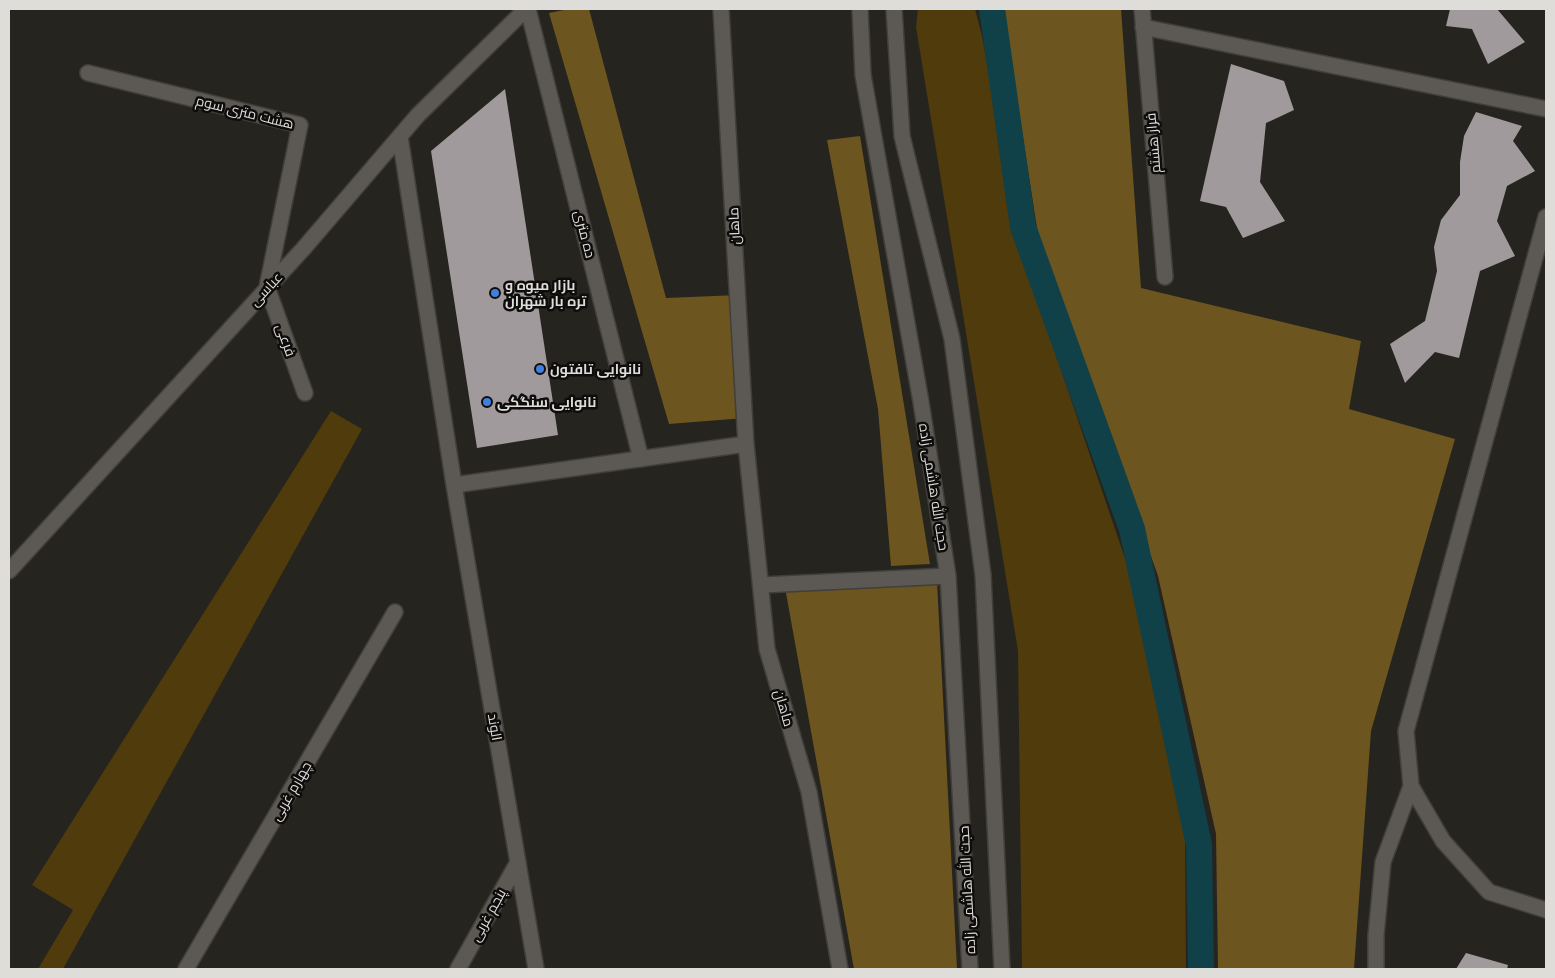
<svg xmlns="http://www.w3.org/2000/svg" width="1555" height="978" font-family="'PT Sans',Cairo,sans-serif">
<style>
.green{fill:#4f3b0b}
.forest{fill:#6c551f}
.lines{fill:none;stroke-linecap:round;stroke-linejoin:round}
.canal{stroke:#104048;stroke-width:26}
.building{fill:#a19a9d}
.minor-casing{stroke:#413f3b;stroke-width:18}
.minor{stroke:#5c5954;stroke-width:15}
.shop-dot{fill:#3f7fe0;stroke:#0e0d0b;stroke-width:2}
.labels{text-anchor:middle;stroke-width:5;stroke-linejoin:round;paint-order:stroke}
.street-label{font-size:14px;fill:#deddda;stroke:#0e0d0b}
.poi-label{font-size:14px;font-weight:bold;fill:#deddda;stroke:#0e0d0b;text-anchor:start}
</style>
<rect width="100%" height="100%" fill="#26241f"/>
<path class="green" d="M 918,9 L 975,9 L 982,36 L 1022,255 L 1132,579 L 1185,835 L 1186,969 L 1022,969 L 1018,651 L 916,27 Z
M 331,411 L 362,429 L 63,969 L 38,969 L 73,910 L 32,885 Z"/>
<path class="forest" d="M 569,9 L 589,9 L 666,298 L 738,295 L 745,418 L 669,424 L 549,13 Z
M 1003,9 L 1121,9 L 1141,288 L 1361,341 L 1349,409 L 1455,439 L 1371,731 L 1354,969 L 1218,969 L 1216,834 L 1158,576 L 1039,241 Z
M 860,136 L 930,564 L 891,566 L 878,409 L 827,140 Z
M 937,581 L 957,969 L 854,969 L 784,582 Z"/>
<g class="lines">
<path class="canal" d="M 992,9 L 1023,227 L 1132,529 L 1199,845 L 1201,969"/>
</g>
<path class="building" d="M 1450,9 L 1497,9 L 1525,42 L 1488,64 L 1472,29 L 1446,26 Z
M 1231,64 L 1284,81 L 1294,110 L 1266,123 L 1260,182 L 1285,221 L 1243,238 L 1226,207 L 1200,201 Z
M 505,89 L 558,435 L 477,448 L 431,151 Z
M 1476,112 L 1522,126 L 1513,141 L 1535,171 L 1507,186 L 1497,221 L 1515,256 L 1480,271 L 1459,358 L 1435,352 L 1405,383 L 1390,344 L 1425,321 L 1437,271 L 1434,247 L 1441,220 L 1460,195 L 1460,162 L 1464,136 Z
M 1466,953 L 1508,965 L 1507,969 L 1456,969 Z"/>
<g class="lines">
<defs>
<path id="minor" d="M 528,9 L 641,459
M 860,9 L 863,75 L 921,402 L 948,576 L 970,969
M 894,9 L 902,136 L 952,339 L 983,575 L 1002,969
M 1142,9 L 1165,277
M 1143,27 L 1546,109
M 88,73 L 300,125 L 267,287 L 305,393
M 400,137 L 454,485 L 536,969
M 1546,217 L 1406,731 L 1411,786 L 1443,841 L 1489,892 L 1546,910
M 746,444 L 767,649 L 809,792 L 840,969
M 454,485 L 746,444 L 721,9
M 9,571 L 304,248 L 418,115 L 526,9
M 761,585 L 948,576
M 186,969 L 395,612
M 458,969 L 518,862
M 1376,969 L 1376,935 L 1383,862 L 1411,786"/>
</defs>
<use href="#minor" class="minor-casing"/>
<use href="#minor" class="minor"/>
</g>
<g class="shop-dot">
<circle cx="495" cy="293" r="5"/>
<circle cx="540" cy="369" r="5"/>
<circle cx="487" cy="402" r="5"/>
</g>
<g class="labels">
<g class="street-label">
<text transform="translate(245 112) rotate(14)" y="5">هشت متری سوم</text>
<text transform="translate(1153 143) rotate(-95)" y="5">فراز هشتم</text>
<text transform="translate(734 226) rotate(-93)" y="5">ماهان</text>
<text transform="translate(585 234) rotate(76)" y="5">ده متری</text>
<text transform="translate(266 289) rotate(-47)" y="5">عباسی</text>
<text transform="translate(286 340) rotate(70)" y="5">فرعی</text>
<text transform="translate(934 487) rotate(81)" y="5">حجت الله هاشمی زاده</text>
<text transform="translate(784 708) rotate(73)" y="5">ماهان</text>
<text transform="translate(495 727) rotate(80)" y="5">الوند</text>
<text transform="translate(291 791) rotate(-60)" y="5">چهارم غربی</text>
<text transform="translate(967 890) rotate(-93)" y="5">حجت الله هاشمی زاده</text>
<text transform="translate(488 915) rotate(-61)" y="5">پنجم غربی</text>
</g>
<g class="poi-label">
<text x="505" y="290">بازار میوه و<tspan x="505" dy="16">تره بار شهران</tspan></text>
<text x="550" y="374">نانوایی تافتون</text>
<text x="497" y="407">نانوایی سنگکی</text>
</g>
</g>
<rect width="1555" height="978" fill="none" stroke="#deddda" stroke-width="20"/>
</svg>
